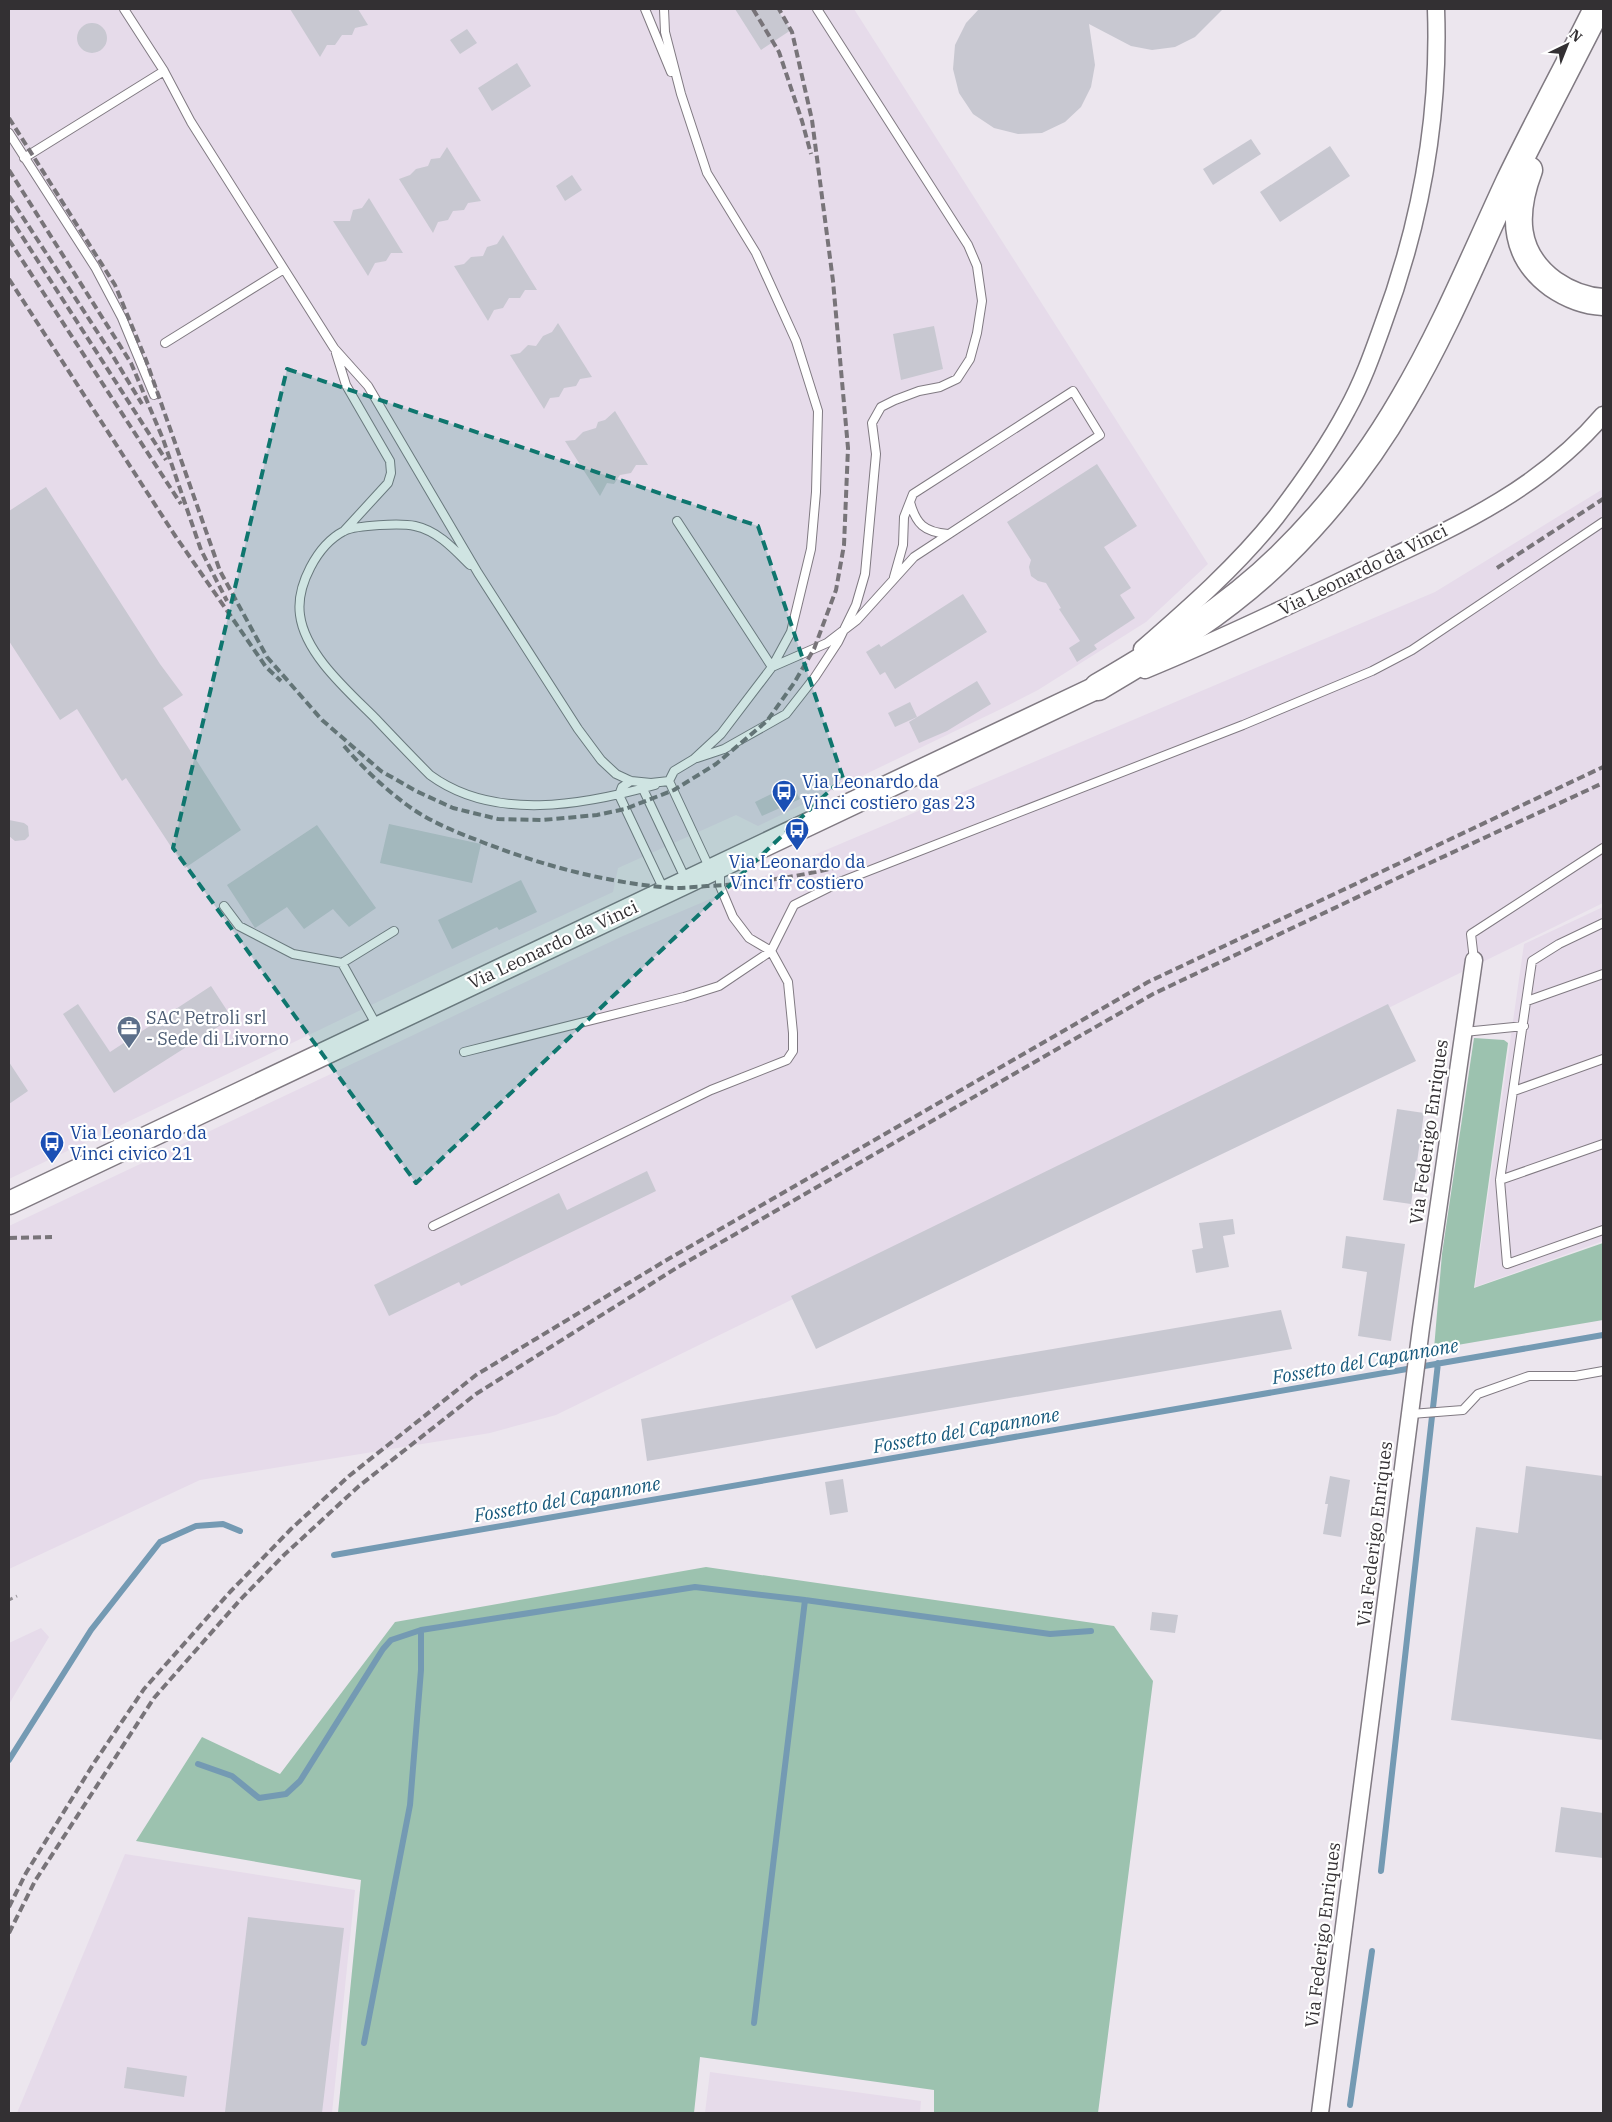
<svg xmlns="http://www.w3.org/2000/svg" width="1612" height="2122" font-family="'IBM Plex Serif',serif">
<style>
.built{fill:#e6dbea}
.green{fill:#9cc2af}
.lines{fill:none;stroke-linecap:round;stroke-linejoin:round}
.stream{stroke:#749ab3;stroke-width:6}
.building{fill:#c8c8d1}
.service-casing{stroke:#807a82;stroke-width:10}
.minor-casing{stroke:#807a82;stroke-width:19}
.secondary-casing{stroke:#807a82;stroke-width:25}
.trunk-casing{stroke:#807a82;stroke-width:29}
.path{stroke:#959196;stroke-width:3;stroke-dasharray:4 4;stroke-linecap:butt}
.service{stroke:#fff;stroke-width:8}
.minor{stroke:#fff;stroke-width:16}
.secondary{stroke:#fff;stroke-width:22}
.trunk{stroke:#fff;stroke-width:26}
.rail{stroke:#787479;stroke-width:4;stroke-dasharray:8 4;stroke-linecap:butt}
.marked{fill:#0f766e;fill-opacity:0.2;stroke:#0f766e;stroke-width:4;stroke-dasharray:10 6;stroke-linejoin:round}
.labels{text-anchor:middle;stroke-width:4.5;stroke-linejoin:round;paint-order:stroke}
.street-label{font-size:18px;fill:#333033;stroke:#fff}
.transit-label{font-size:18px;fill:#164399;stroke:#fff;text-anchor:start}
.service-label{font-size:18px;fill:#4e5e75;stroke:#fff;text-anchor:start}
.water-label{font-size:19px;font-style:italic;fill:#185a7d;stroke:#fff}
</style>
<rect width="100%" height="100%" fill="#ece6ee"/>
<path class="built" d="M 9,9 L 854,9 L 1208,564 L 1146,622 L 1038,690 L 1003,708 L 758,826 L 736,815 L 618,868 L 613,892 L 442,971 L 9,1179 Z
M 1603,489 L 1603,903 L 556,1415 L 490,1433 L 200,1480 L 9,1569 L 9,1226 L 623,936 L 1435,592 Z
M 1603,907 L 1603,1241 L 1475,1287 L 1524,944 Z
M 41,1628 L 49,1637 L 9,1704 L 9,1643 Z
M 125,1854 L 355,1890 L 332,2113 L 17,2113 Z
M 710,2072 L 921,2101 L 920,2113 L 705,2113 Z"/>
<path class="green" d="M 1474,1038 L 1504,1040 L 1508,1043 L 1474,1288 L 1603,1243 L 1603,1320 L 1434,1349 L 1442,1254 Z
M 706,1567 L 1114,1626 L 1153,1681 L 1098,2113 L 934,2113 L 934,2090 L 700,2057 L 694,2113 L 338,2113 L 361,1880 L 136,1841 L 202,1737 L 280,1774 L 395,1622 Z"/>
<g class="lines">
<path class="stream" d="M 334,1555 L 1603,1335
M 9,1760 L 91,1630 L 160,1542 L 196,1526 L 223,1524 L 240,1531
M 198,1764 L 232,1776 L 259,1798 L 286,1794 L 300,1781 L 383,1649 L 391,1640 L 421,1630 L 695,1587 L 805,1600 L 1050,1634 L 1091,1631
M 1381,1871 L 1438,1363
M 754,2023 L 805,1600
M 364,2043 L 410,1805 L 421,1670 L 421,1630
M 1350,2105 L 1372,1951"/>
</g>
<path class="building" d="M 290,9 L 358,9 L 368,25 L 355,28 L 352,35 L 342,35 L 335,45 L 327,45 L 320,57 Z
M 735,9 L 777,9 L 791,30 L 761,50 Z
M 979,9 L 1223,9 L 1195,37 L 1175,47 L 1152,50 L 1131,46 L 1089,24 L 1095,65 L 1091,87 L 1081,107 L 1065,122 L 1042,133 L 1018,134 L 994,128 L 973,114 L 959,93 L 953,69 L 955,45 L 966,23 Z
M77 38a15 15 0 1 1 30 0a15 15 0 1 1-30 0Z
M 467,29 L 477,43 L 460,54 L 450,40 Z
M 517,63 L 531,86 L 492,111 L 478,88 Z
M 1251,139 L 1261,154 L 1213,185 L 1203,169 Z
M 1330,146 L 1350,176 L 1280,222 L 1260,192 Z
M 447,147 L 481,201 L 468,203 L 464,210 L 453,211 L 448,220 L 438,222 L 433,233 L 399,179 L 410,175 L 416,169 L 428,166 L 431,159 L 440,158 Z
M 572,175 L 582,190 L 565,201 L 556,186 Z
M 369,198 L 403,253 L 391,253 L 386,261 L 375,263 L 368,276 L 333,221 L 350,221 L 353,210 L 362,208 Z
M 503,235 L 537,290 L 525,290 L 520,298 L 509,298 L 503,308 L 494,310 L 488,321 L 454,266 L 464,264 L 471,257 L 483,256 L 487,247 L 497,244 Z
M 558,323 L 592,377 L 580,379 L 576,386 L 564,388 L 559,397 L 550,398 L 544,409 L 510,355 L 520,353 L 528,345 L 536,346 L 543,336 L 552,332 Z
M 934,326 L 943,369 L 901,380 L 893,334 Z
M 615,411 L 648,465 L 636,465 L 631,473 L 620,475 L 614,484 L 607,483 L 600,496 L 565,441 L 575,440 L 583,432 L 596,428 L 598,422 L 605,420 Z
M 1097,464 L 1137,526 L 1104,547 L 1131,588 L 1120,595 L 1135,618 L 1094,645 L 1097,649 L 1077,662 L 1069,648 L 1080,641 L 1059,609 L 1061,608 L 1046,583 L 1038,581 L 1031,576 L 1029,567 L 1031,560 L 1007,522 Z
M 46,487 L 160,664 L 183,695 L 163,708 L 241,830 L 185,868 L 126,778 L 122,781 L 77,709 L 60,720 L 9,641 L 9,511 Z
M 963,594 L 987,632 L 895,689 L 885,672 L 880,675 L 866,652 L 879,644 L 881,647 Z
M 977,681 L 991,704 L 947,731 L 919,743 L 909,722 Z
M 910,702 L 917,717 L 895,727 L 888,713 Z
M 792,784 L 800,799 L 762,816 L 755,802 Z
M 9,820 L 24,823 L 28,826 L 29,836 L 25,840 L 15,841 L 9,836 Z
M 389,824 L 481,844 L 472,883 L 380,863 Z
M 317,825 L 376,908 L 349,927 L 333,909 L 304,929 L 287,907 L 255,928 L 227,885 Z
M 521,880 L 537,912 L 499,930 L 497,927 L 452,949 L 438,920 Z
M 211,986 L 232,1018 L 114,1093 L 63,1014 L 78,1004 L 110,1052 Z
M 1388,1004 L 1416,1061 L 816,1349 L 791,1296 Z
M 9,1062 L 28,1091 L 9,1104 Z
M 1397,1109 L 1424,1113 L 1411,1204 L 1383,1200 Z
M 647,1171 L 656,1191 L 461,1286 L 459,1282 L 389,1316 L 374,1285 L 559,1193 L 567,1210 Z
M 1233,1219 L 1235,1234 L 1223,1236 L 1229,1267 L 1196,1273 L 1192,1250 L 1203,1248 L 1199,1223 Z
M 1346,1236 L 1405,1244 L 1391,1341 L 1358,1336 L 1367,1272 L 1342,1268 Z
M 1281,1310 L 1292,1349 L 647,1461 L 641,1419 Z
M 1526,1466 L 1603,1476 L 1603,1740 L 1451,1720 L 1476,1527 L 1518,1533 Z
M 1330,1476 L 1350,1480 L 1341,1537 L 1323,1534 L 1328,1504 L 1325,1504 Z
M 843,1479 L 848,1512 L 830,1515 L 825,1482 Z
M 1152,1612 L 1178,1615 L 1175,1633 L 1150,1630 Z
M 1561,1807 L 1603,1813 L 1603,1858 L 1555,1852 Z
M 248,1917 L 344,1928 L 322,2113 L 225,2112 Z
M 127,2067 L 187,2076 L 184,2097 L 124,2088 Z"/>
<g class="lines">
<defs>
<path id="service" d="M 124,9 L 164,71 L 191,122 L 334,348 L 368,386 L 478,573 L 578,729 L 601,760 L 616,774 L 631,781 L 651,783 L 669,781
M 645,9 L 671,72
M 664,9 L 665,32 L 681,94 L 707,173 L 756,253 L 796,341 L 818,411 L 816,492 L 811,549 L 791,632 L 772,667 L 721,734 L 694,759 L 674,771 L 669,781 L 710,869
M 9,133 L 95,267 L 122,318 L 154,395
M 24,158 L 164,71
M 165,343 L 284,269
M 336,353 L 346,385 L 390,461 L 391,473 L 388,483 L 344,531
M 910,502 C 916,524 924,532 948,534
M 677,521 L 772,667 L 827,643 L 857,620 L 914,557 L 1100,435 L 1073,391 L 913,494 L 904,517 L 903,545 L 894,577
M 470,565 C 454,549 438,531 415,526 C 401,523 357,525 344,531 C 317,545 296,586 300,615 C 305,654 348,691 375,718 C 393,737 411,756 430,775 C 494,822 584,805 655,785
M 697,758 L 724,749 L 786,714 L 815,677 L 838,642 L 856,605 L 865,574 L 876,454 L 872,423 L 881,407 L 895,400 L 919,391 L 940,387 L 957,379 L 970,359 L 977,333 L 982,301 L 977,266 L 968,245 L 817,9
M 631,781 L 622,787 L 619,795 L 664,890
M 645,784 L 643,789 L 686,880
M 224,906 L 239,926 L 293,954 L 342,963 L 394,931
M 1603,923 L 1559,944 L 1532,961 L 1500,1180 L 1507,1264 L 1603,1230
M 1474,960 L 1471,934 L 1603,848
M 342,963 L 377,1026
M 1527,1001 L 1603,974
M 1464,1032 L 1524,1026
M 464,1052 L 684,997 L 719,986 L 771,951 L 794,905 L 840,882 L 1243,725 L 1372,671 L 1412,650 L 1603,522
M 1514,1091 L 1603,1059
M 1500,1180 L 1603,1144
M 433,1226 L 711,1090 L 787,1060 L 793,1051 L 793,1033 L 788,982 L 771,951 L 749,938 L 733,917 L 720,886 L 720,870
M 1411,1414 L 1463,1410 L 1478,1394 L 1529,1376 L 1575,1376 L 1603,1371"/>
<path id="minor" d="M 1142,649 C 1189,608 1237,566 1276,517 C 1302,483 1327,448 1347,410 C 1362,383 1372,355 1382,327 C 1421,223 1440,119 1436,9
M 1145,670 C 1216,641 1285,608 1355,574 C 1446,531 1536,494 1603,415
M 1320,2113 L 1421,1328 L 1474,960"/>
<path id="secondary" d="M 9,1203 L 1098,687"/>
<path id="trunk" d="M 1529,170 C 1513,213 1512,254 1553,284 C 1569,295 1584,301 1603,302
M 1098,687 C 1163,649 1227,610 1281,557 C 1328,511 1370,457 1403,400 C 1444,331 1475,255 1509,182 C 1537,124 1568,67 1597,9"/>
</defs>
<use href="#service" class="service-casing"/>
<use href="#minor" class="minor-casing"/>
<use href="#secondary" class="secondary-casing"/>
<use href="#trunk" class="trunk-casing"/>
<path class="path" d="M 9,1600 L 17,1596"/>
<use href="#service" class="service"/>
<use href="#minor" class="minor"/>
<use href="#secondary" class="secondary"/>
<use href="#trunk" class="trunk"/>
<path class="rail" d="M 753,9 L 779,52 L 802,121 L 811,154
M 9,118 L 115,285 L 146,360 L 220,571 L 267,657 L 322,720 L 381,771 L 416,791 L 453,808 L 498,819 L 543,820 L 597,815 L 625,809 L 674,790 L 716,764 L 767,721 L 794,683 L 814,649 L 836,590 L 844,545 L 848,448 L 833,281 L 812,120 L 792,32 L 779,9
M 9,170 L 131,363 L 163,439 L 201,550 L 227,601
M 9,196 L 111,353 L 142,404
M 9,216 L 166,460
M 9,240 L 181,504
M 9,279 L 174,534 L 266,667 L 281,681
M 1497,568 L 1603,499
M 344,746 C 363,768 384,788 407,805 C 430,822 456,832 482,842 C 544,866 607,883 673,888 C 684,888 696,887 707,886 C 752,884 795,877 838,867
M 9,1238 L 52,1237
M 9,1907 L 26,1873 L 94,1763 L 144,1689 L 230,1592 L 291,1529 L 349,1476 L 476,1375 L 670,1258 L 1148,982 L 1603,767
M 9,1933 L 35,1881 L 154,1698 L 240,1600 L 284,1555 L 359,1486 L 476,1394 L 678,1267 L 1153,994 L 1421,867 L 1603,783"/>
</g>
<path class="marked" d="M 287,369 L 758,526 L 843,778 L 416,1183 L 173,848 Z"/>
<defs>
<symbol id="bus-pin" viewBox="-11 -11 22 30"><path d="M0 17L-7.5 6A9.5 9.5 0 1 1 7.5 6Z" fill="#1a4fb4" stroke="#fff"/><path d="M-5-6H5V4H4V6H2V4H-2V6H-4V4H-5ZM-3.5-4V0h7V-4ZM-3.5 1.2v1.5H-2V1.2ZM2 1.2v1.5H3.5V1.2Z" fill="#fff"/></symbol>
<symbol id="office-pin" viewBox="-11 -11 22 30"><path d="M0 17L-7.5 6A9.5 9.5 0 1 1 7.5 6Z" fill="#5c6f8a" stroke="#fff"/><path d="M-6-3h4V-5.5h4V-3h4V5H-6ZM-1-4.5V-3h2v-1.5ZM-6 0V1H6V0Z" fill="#fff"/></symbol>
</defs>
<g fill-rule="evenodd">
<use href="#bus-pin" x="770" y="778" width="28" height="38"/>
<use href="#bus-pin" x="783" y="816" width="28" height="38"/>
<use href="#office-pin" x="115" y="1014" width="28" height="38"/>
<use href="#bus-pin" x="38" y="1129" width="28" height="38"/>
</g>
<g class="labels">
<g class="street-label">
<text transform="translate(1363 570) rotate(-26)" y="6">Via Leonardo da Vinci</text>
<text transform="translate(553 945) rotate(-25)" y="6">Via Leonardo da Vinci</text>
<text transform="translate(1429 1132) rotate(-82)" y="6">Via Federigo Enriques</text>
<text transform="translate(1375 1534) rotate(-83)" y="6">Via Federigo Enriques</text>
<text transform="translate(1323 1935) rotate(-83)" y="6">Via Federigo Enriques</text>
</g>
<g class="transit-label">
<text x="802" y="788">Via Leonardo da<tspan x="802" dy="21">Vinci costiero gas 23</tspan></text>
<text x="797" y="868" text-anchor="middle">Via Leonardo da<tspan x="797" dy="21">Vinci fr costiero</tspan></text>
<text x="70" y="1139">Via Leonardo da<tspan x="70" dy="21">Vinci civico 21</tspan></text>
</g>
<g class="service-label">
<text x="146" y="1024">SAC Petroli srl<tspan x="146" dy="21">- Sede di Livorno</tspan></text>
</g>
<g class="water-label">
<text transform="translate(1365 1361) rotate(-10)" y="7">Fossetto del Capannone</text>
<text transform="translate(966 1430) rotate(-10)" y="7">Fossetto del Capannone</text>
<text transform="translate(567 1499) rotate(-10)" y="7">Fossetto del Capannone</text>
</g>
</g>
<rect width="1612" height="2122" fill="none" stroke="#333033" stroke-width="20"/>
<g transform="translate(1567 45) rotate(43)" stroke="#ffffff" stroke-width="4" paint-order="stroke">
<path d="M0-4L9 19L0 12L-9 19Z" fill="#333033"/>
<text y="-8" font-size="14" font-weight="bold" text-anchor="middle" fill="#333033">N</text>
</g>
</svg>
